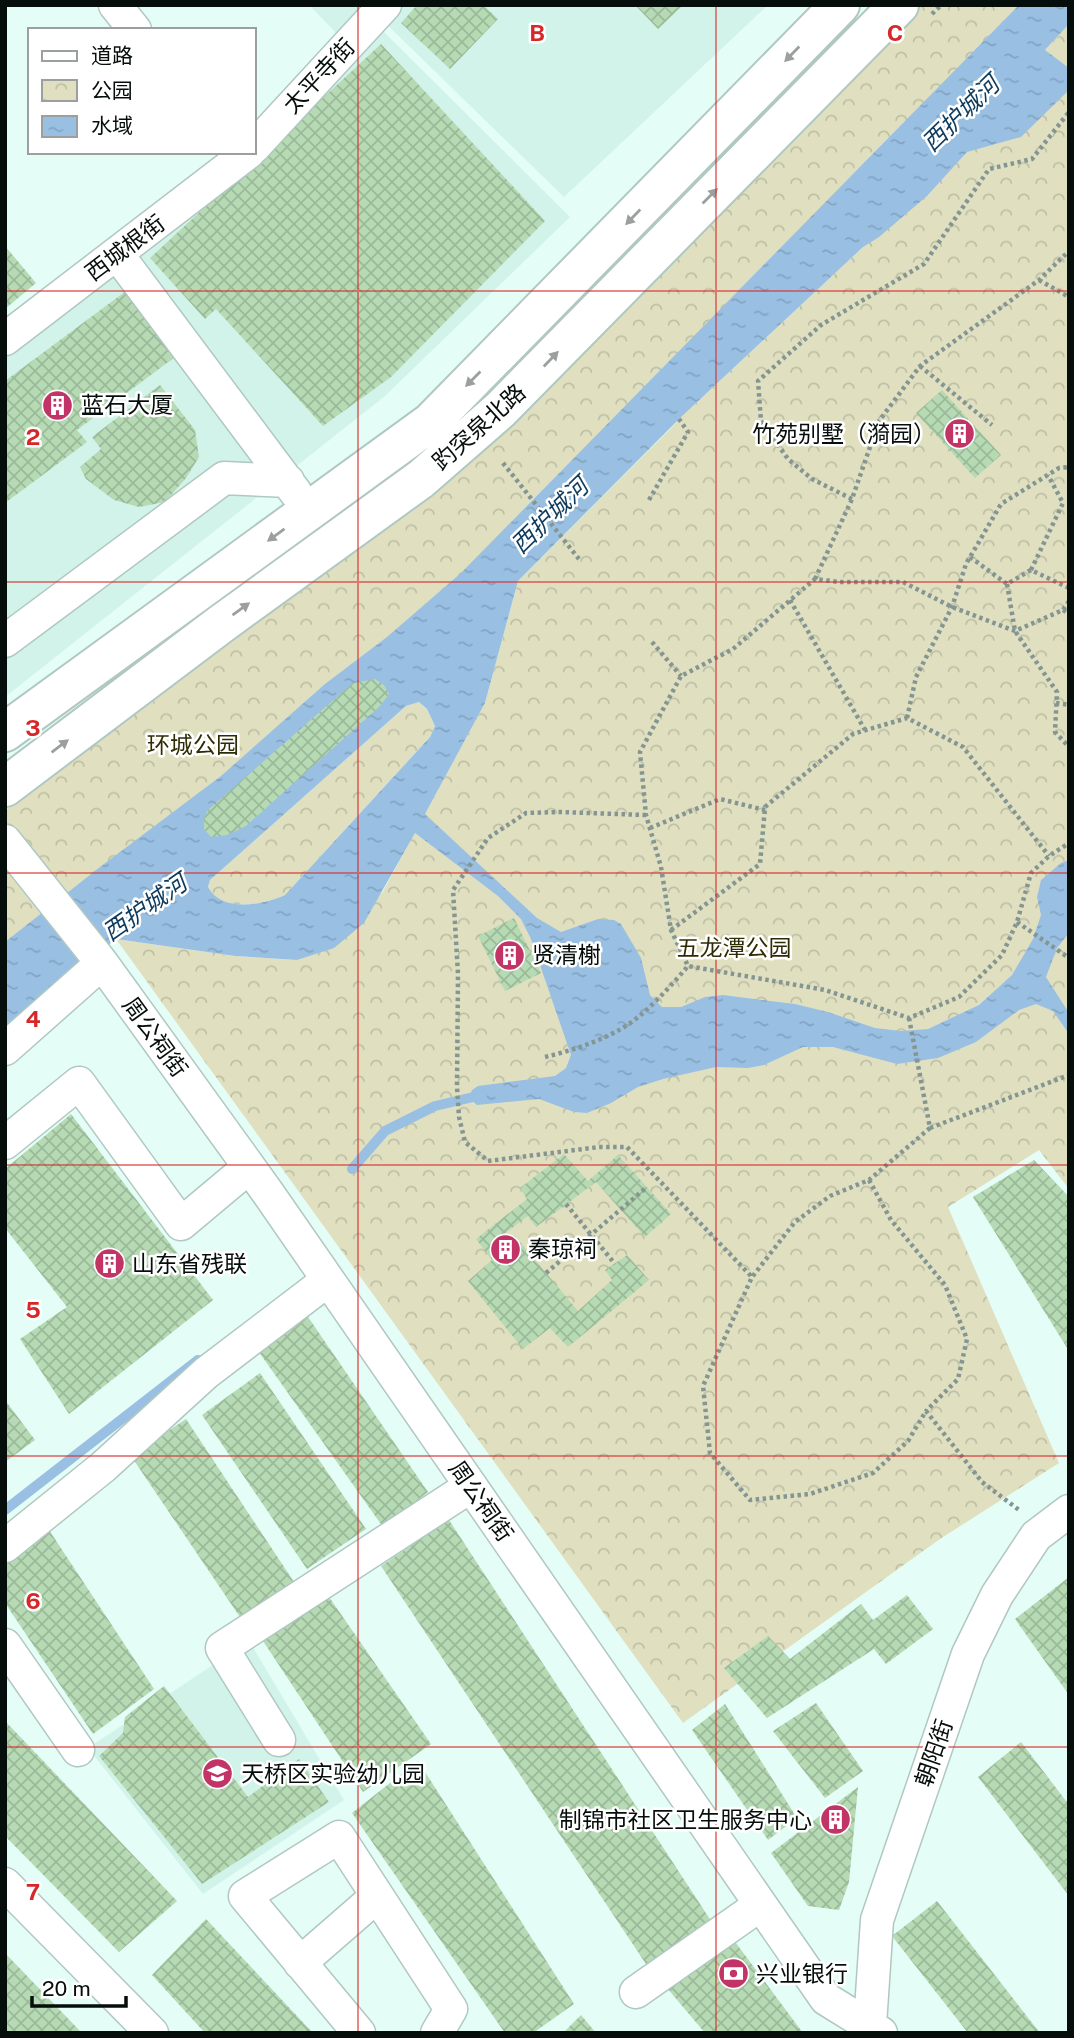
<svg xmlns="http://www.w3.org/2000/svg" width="1074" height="2038" font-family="'Public Sans','Noto Sans SC',sans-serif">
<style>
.built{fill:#d2f3ea}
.park{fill:url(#park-crowns)}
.water{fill:url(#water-ripples);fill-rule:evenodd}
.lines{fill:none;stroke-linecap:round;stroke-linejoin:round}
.stream{stroke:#99c0e3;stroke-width:10}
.building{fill:url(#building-cross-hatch)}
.minor-casing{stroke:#b0c8c1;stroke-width:35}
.major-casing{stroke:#b0c8c1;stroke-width:42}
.path{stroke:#859692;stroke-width:4.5;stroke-dasharray:3.5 3.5;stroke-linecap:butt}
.minor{stroke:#fff;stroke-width:32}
.major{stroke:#fff;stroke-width:38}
.oneway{fill:#9b9f9e}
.grid{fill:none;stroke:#d62828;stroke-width:2;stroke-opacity:0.55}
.labels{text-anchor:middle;stroke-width:5;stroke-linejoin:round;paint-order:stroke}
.street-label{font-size:23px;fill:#060e0c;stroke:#fff}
.poi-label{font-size:23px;fill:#060e0c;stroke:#fff;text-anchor:start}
.park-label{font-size:23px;fill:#2d2c04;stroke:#fff}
.water-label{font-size:24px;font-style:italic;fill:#0e3b5d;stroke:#fff}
.grid-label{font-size:23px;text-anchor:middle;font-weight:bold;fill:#d62828;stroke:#fff;stroke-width:5;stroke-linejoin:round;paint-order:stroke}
</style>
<defs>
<pattern id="park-crowns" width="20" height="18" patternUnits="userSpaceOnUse" patternTransform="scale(1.75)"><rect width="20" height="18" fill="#e0e0c1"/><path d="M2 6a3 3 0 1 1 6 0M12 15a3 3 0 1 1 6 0" fill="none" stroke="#bfbfa5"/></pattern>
<pattern id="water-ripples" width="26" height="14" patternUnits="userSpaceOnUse" patternTransform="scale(1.75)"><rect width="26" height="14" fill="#99c0e3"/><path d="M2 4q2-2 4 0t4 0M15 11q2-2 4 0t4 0" fill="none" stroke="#82a4c2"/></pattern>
<pattern id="building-cross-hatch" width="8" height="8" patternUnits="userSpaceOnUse" patternTransform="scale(1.75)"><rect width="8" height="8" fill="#b6dab3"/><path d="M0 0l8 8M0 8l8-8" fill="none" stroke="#9bba99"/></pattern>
</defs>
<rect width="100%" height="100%" fill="#e5fdf7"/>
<path class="built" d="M 309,5 L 768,5 L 564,197 L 371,9 L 342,39 Z
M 382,30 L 570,217 L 385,396 L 5,697 L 5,355 L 269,146 Z
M 249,1641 L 344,1800 L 203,1894 L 88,1748 Z"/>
<path class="park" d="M 898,5 L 1069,5 L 680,418 L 863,247 L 1069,24 L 1069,1189 L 1039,1150 L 948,1207 L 1059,1463 L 940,1539 L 683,1723 L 116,939 L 235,956 L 297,960 L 382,893 L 485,703 L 518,581 L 679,420 L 5,1013 L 5,811 Z
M 419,702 L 427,709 L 435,726 L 430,737 L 285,895 C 263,905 221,913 208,887 L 210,880 L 406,706 Z"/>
<path class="water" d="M 1019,5 L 1069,5 L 1069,24 L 1045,50 L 1069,68 L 1069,90 L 1021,137 L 967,152 L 927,196 L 879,237 L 863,247 L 679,419 L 518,581 L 485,703 L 425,814 L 537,918 L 561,932 L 598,919 L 614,920 L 621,924 L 641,958 L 650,995 L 662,1007 L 681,1007 L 705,997 L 723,995 L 795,1004 L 828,1012 L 875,1028 L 901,1031 L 928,1029 L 979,1005 L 1012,975 L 1033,939 L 1041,915 L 1037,897 L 1041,880 L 1061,863 L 1069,860 L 1069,933 L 1057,948 L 1046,977 L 1069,1013 L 1069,1034 L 1053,1011 L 1036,1004 L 1019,1010 L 976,1042 L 938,1058 L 897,1064 L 833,1047 L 803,1047 L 764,1065 L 748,1068 L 716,1067 L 663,1079 L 638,1087 L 611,1103 L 587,1113 L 574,1112 L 539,1099 L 477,1105 L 469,1098 L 472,1090 L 478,1086 L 555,1076 L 566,1068 L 571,1055 L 531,939 L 521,919 L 498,896 L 415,833 L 364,923 L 334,948 L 297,960 L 235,956 L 116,939 L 5,1026 L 5,942 L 100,867 L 221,776 L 325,684 L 387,637 L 461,573 ZM 419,702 L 427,709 L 435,726 L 430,737 L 285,895 C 263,905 222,913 208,887 L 210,880 L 406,706 Z"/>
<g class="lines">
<path class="stream" d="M 352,1169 L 385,1131 L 435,1106 L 482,1095
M 5,1510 L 198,1360"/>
</g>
<path class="building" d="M 417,5 L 483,5 L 498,19 L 450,69 L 401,23 Z
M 635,5 L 683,5 L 658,29 Z
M 381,44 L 545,221 L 391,377 L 323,426 L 216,309 L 205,319 L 150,258 Z
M 5,246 L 36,283 L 5,309 Z
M 126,291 L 175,357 L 77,430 L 87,442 L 5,503 L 5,381 Z
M 160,385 L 195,430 L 199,457 L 186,478 L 165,502 L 139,507 L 114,500 L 86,479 L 80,467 L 101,449 L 92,437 Z
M 942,390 L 1001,455 L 975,478 L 916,413 Z
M 375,679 L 384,685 L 389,694 L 379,707 L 246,826 L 227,835 L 211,837 L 204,829 L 204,818 L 208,810 L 353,683 Z
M 514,918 L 541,973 L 505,991 L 478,936 Z
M 71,1114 L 213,1300 L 69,1414 L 20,1339 L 67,1307 L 5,1228 L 5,1169 Z
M 564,1154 L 588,1181 L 618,1155 L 671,1214 L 645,1237 L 596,1182 L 536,1227 L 528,1216 L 500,1237 L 505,1243 L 515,1236 L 578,1311 L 612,1280 L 605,1270 L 627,1255 L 649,1280 L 568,1347 L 550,1328 L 523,1349 L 468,1281 L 492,1260 L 476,1239 L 527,1199 L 520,1188 Z
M 1034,1160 L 1069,1197 L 1069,1351 L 973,1197 Z
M 306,1314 L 428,1492 L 383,1527 L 256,1348 Z
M 260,1373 L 366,1529 L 307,1569 L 202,1415 Z
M 5,1400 L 35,1440 L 5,1462 Z
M 186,1419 L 296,1585 L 244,1623 L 131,1456 Z
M 449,1520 L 717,1930 L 652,1973 L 381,1566 Z
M 47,1527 L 154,1689 L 93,1734 L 5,1603 L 5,1553 Z
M 1069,1577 L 1069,1695 L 1015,1619 Z
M 907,1595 L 933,1629 L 886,1664 L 874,1649 L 767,1718 L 724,1668 L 768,1636 L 790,1659 L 861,1604 L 873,1620 Z
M 329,1597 L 431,1744 L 363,1792 L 263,1641 Z
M 164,1686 L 248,1797 L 299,1759 L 329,1802 L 202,1884 L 99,1756 L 123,1733 L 125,1717 Z
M 816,1703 L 863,1771 L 825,1798 L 773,1731 Z
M 725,1704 L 797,1818 L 768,1840 L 692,1730 Z
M 5,1721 L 177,1901 L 119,1952 L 5,1836 Z
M 1021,1742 L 1066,1801 L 1069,1799 L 1069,1896 L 978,1777 Z
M 418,1761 L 574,2004 L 533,2033 L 505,2033 L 352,1813 Z
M 858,1787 L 849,1882 L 839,1910 L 808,1906 L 771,1853 Z
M 937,1901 L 1040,2033 L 968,2033 L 892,1936 Z
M 206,1919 L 313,2033 L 205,2033 L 152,1975 Z
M 730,1935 L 803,2033 L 705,2033 L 662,1982 Z
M 5,1953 L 80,2031 L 78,2033 L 5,2033 Z
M 581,2015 L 596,2033 L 563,2033 Z"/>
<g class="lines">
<defs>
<path id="minor" d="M 115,5 L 135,30
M 254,147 L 385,5
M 117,254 L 296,493
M 5,339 L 249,152
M 5,641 L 224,478 L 288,481
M 5,841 L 102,963 L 268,1193 L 826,1999 L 881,2033
M 5,1049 L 102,963
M 5,1143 L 79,1083 L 181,1224 L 249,1167
M 5,1546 L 103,1467 L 206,1373 L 328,1280
M 5,1645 L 78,1750
M 279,1740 L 222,1648 L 471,1486
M 5,1884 L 152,2033
M 300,1963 L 377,1896
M 636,1992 L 760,1905
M 359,2033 L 245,1896 L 339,1837 L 451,2009 L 437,2033
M 866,2033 L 870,2025 L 877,1920 L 968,1654 L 997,1595 L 1036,1536 L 1069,1511"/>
<path id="major" d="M 5,732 L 431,422 L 840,5
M 5,787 L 221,624 L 421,479 L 500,410 L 899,5"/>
</defs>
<use href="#minor" class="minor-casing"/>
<use href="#major" class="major-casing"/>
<path class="path" d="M 932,14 L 941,5
M 1039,280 L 1069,297
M 920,366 L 992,425
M 503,463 L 579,559
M 852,499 L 812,479 L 788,459 L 761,421 L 758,381 L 821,325 L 924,264 L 989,169 L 1032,159 L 1069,112
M 649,500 L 688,432 L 679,419
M 970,557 L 1007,584 L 1031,570 L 1069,588
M 1031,570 L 1063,503 L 1048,475
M 815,579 L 852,499 L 879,421 L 920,366 L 1039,280 L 1069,251
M 1007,584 L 1015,631 L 1057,692 L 1055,732 L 1069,747
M 790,600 L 865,730
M 1069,601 L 1063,610 L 1015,631 L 952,607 L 903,582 L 839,582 L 815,579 L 733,649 L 681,676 L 640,752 L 646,815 L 661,867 L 671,930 L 688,966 L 825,990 L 909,1018 L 959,997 L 1002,955 L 1017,922 L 1031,873 L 1049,856 L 1069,843
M 1063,610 L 1069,614
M 652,642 L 681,676
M 1056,703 L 1069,705
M 907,718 L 916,677 L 952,607 L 966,564 L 1001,504 L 1059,468 L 1069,467
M 646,815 L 561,812 L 526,813 L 488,838 L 453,890 L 458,974 L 457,1087 L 459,1117 L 465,1142 L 488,1161 L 599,1147 L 627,1147 L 752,1277
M 650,828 L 720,799 L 765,810
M 1017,922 L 1069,958
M 671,930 L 760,864 L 765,807 L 853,734 L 907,718 L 963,747 L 1049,856
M 909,1018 L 930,1128 L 869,1180 L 830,1196 L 795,1222 L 752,1277 L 703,1386 L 710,1453 L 750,1500 L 810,1494 L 873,1473 L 908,1441 L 926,1411 L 982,1482 L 1019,1510
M 545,1057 C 570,1051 598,1042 621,1029 C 645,1015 670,987 688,966
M 930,1128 L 1069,1075
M 869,1180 L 891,1220 L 945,1285 L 967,1339 L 958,1379 L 926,1411
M 566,1204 L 615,1264
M 546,1273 L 647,1187"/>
<use href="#minor" class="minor"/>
<use href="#major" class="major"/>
</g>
<defs><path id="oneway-solid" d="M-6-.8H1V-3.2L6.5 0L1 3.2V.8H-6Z" transform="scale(1.75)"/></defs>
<g class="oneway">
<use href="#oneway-solid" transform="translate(792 54) rotate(134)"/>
<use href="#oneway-solid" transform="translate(710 196) rotate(-45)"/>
<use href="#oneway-solid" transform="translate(633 217) rotate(134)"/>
<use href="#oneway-solid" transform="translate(551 359) rotate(-46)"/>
<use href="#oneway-solid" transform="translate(473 379) rotate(135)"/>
<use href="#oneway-solid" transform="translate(276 535) rotate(144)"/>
<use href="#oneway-solid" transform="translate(241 609) rotate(-36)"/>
<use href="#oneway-solid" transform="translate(60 746) rotate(-37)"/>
</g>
<path class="grid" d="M 358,5 L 358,2033M 716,5 L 716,2033M 5,291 L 1069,291M 5,582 L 1069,582M 5,873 L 1069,873M 5,1165 L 1069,1165M 5,1456 L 1069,1456M 5,1747 L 1069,1747"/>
<defs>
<symbol id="building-disc" viewBox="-11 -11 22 22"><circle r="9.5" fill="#c13465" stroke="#fff"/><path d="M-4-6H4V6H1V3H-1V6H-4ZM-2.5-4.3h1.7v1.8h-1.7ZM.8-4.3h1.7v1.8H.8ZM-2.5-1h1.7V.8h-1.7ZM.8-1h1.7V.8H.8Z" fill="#fff"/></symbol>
<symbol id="school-disc" viewBox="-11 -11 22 22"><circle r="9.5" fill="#c13465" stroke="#fff"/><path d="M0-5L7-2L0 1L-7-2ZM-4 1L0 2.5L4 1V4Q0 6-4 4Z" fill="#fff"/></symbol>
<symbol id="bank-disc" viewBox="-11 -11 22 22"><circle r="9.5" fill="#c13465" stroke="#fff"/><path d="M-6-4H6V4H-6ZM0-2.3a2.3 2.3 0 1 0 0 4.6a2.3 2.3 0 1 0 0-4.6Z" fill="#fff"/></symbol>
</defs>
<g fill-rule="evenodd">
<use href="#building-disc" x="40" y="388" width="35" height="35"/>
<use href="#building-disc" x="942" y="416" width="35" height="35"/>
<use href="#building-disc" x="492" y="938" width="35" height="35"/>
<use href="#building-disc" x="488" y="1232" width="35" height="35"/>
<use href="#building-disc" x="92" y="1246" width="35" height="35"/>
<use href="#school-disc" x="200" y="1756" width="35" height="35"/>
<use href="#building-disc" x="818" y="1802" width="35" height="35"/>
<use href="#bank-disc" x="716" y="1956" width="35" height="35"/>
</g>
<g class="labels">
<g class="street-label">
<text transform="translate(319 76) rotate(-47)" y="8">太平寺街</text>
<text transform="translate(125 248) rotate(-37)" y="8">西城根街</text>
<text transform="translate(479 427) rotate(-42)" y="8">趵突泉北路</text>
<text transform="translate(155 1037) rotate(54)" y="8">周公祠街</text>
<text transform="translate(481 1501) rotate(55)" y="8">周公祠街</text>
<text transform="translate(934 1753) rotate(-71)" y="8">朝阳街</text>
</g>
<g class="poi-label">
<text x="81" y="413">蓝石大厦</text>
<text x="936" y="442" text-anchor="end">竹苑别墅（漪园）</text>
<text x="532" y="963">贤清榭</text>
<text x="528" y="1257">秦琼祠</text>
<text x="132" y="1272">山东省残联</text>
<text x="241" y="1782">天桥区实验幼儿园</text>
<text x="812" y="1828" text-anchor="end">制锦市社区卫生服务中心</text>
<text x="756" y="1982">兴业银行</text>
</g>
<g class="park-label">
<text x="193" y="753">环城公园</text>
<text x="734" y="956">五龙潭公园</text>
</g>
<g class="water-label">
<text transform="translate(961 114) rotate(-44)" y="8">西护城河</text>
<text transform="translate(550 516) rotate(-44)" y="8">西护城河</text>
<text transform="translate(145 908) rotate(-35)" y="8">西护城河</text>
</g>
</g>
<g class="grid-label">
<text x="537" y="41">B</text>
<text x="895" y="41">C</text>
<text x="33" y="445">2</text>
<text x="33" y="736">3</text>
<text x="33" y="1027">4</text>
<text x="33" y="1318">5</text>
<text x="33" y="1609">6</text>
<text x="33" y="1900">7</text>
</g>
<rect width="1074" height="2038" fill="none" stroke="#060e0c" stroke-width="14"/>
<rect x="28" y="28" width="228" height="126" fill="#ffffff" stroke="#9b9f9e" stroke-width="2"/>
<rect x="42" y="51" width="35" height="10" fill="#ffffff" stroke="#9b9f9e" stroke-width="2"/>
<text x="91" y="63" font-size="21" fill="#060e0c">道路</text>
<rect x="42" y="80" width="35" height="21" fill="url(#park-crowns)" stroke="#9b9f9e" stroke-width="2"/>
<text x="91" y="98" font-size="21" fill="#060e0c">公园</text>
<rect x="42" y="116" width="35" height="21" fill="url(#water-ripples)" stroke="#9b9f9e" stroke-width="2"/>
<text x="91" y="133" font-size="21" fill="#060e0c">水域</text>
<path d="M32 1996v10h94v-10" fill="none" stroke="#060e0c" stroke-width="3.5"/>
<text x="42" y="1996" font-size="21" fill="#060e0c" stroke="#ffffff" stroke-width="5" paint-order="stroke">20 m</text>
</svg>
